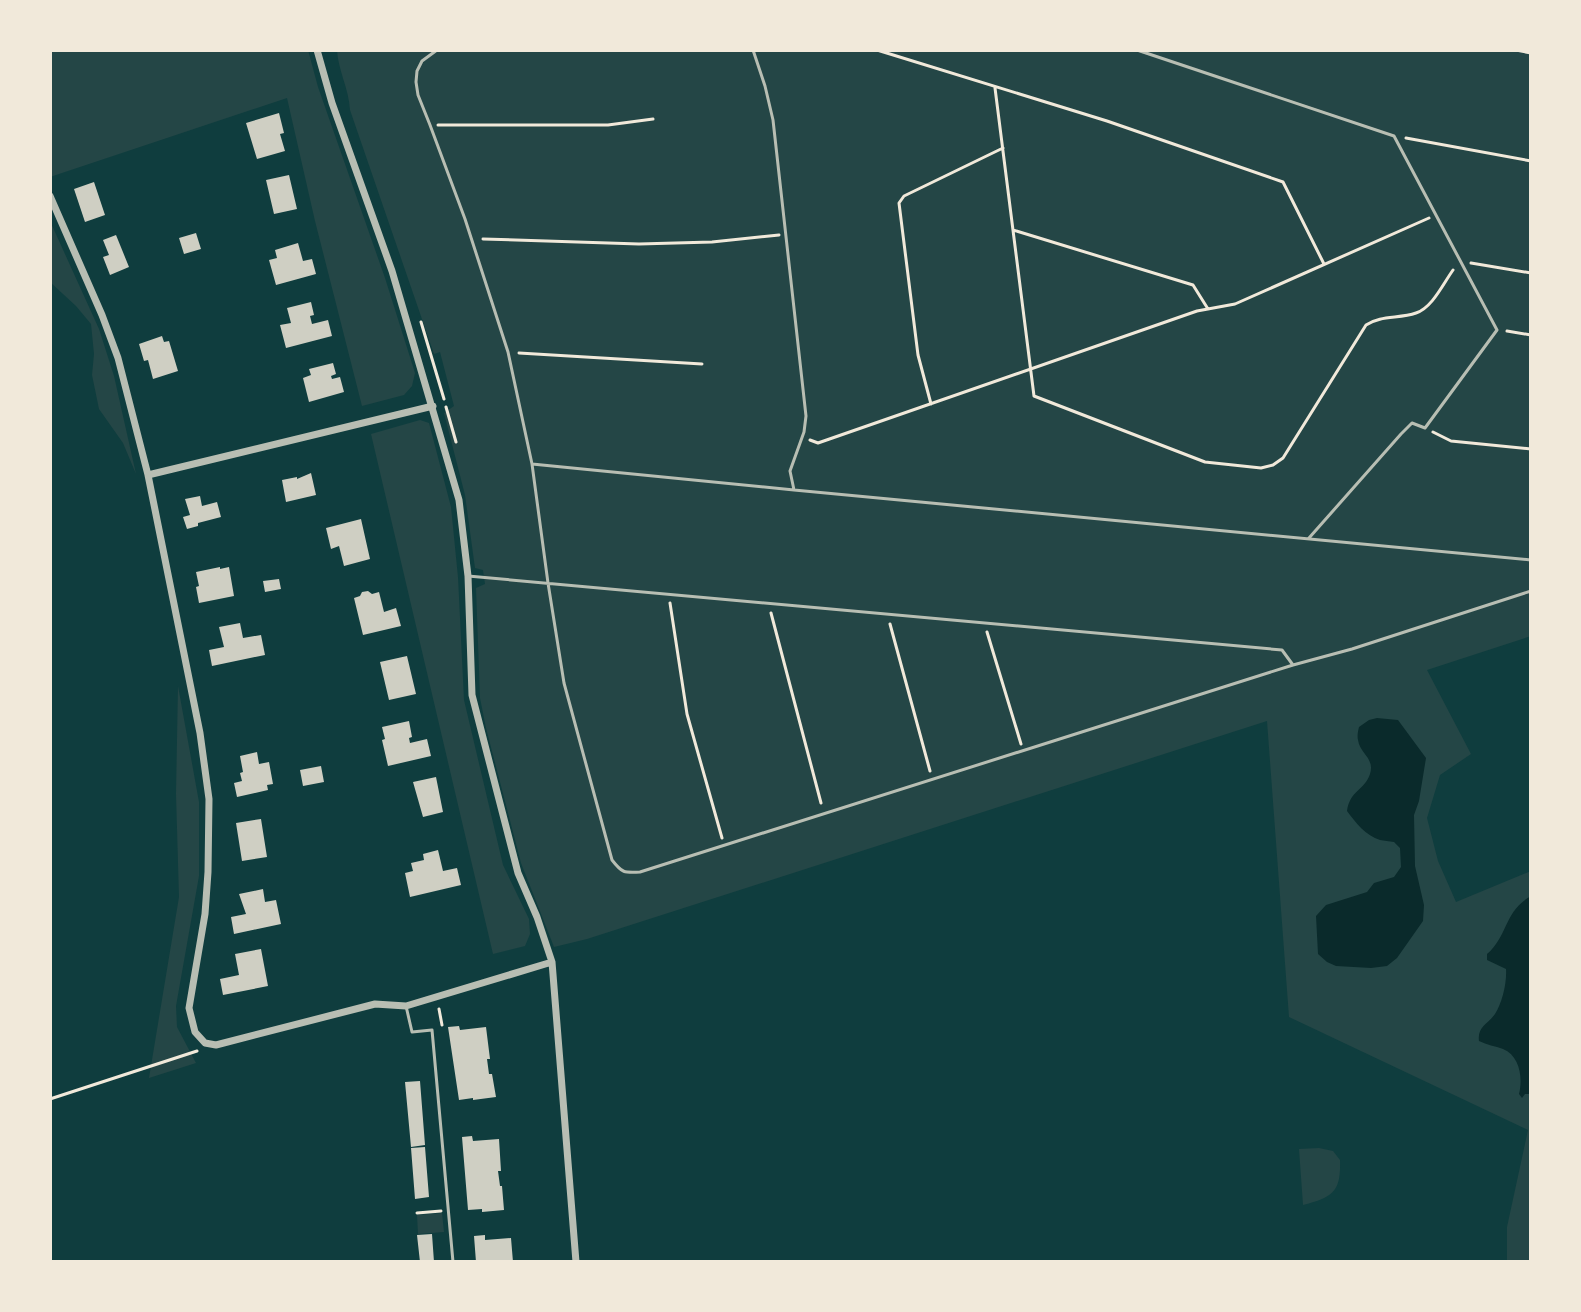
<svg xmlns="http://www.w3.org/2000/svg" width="1581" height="1312" font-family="Quicksand,sans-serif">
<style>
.green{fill:#244646}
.water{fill:#0a2a2b}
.building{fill:#cfcfc3}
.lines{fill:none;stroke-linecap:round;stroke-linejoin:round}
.path{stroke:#f1e9da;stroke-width:3}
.service{stroke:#b8beb3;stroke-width:3}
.minor{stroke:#b8beb3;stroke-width:7}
</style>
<rect width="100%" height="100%" fill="#0f3d3e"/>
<path class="green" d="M 50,50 L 308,50 L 318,87 L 385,278 L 415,373 L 412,386 L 404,395 L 362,406 L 315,221 L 287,98 L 50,177 Z
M 337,50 L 1531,50 L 1531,636 L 1427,670 L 1471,754 L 1440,775 L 1427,818 L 1438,861 L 1456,902 L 1531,871 L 1531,1262 L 1507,1262 L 1507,1227 L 1528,1130 L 1289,1017 L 1267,721 L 587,939 L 554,947 L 521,863 L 486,728 L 480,698 L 476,588 L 485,584 L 483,570 L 475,568 L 465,495 L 444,413 L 454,406 L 440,352 L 434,354 L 350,110 C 349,89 338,70 337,50 Z
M 50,221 L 99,329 L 114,376 L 136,474 L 123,443 L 99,409 L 92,375 L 94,354 L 91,324 L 76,306 L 50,282 Z
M 420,420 L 429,423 L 451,507 L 458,577 L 464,700 L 503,865 L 529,919 L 530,934 L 525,946 L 493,954 L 371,434 Z
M 178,686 L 199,802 L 199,876 L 176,1006 L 177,1027 L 196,1063 L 149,1078 L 179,897 L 176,794 Z
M 1319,1148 L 1333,1151 L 1340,1160 C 1341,1192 1333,1197 1303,1205 L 1299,1149 Z
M 442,1213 L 444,1232 L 418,1234 L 417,1215 Z"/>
<path class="water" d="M 1377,718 L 1398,720 L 1426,758 L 1419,801 L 1414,815 L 1415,866 L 1424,905 L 1423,921 L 1397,958 L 1387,966 L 1371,968 L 1336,966 L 1327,962 L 1318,954 L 1316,916 L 1326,905 L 1367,892 L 1374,883 L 1394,877 L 1401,867 L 1400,848 L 1394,842 C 1389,841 1384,841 1380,840 C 1366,836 1355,822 1347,811 C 1350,790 1365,790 1370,774 C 1375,758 1360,754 1358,740 C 1357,736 1358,731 1359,727 L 1369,720 Z
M 1531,896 L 1531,1094 L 1525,1094 L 1522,1098 L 1519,1094 C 1523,1078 1520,1056 1503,1049 C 1495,1046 1487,1045 1479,1041 C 1477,1027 1488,1024 1495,1014 C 1502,1003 1507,983 1506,969 L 1487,960 L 1487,954 C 1508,936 1504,911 1531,896 Z"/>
<path class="building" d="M 279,113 L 284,133 L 280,134 L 285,151 L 257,159 L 246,123 Z
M 289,175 L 297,209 L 274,214 L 266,180 Z
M 94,182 L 105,215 L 85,222 L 74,189 Z
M 196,233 L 201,249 L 184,254 L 179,238 Z
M 116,235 L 129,267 L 110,275 L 103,257 L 109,255 L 103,240 Z
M 298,243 L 303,261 L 312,259 L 316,274 L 276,285 L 269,260 L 277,258 L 275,250 Z
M 311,302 L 314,315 L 310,316 L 312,324 L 328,320 L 332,336 L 286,348 L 280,325 L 291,323 L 287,308 Z
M 162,336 L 164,342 L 169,341 L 178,371 L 153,379 L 148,360 L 144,361 L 139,344 Z
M 333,363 L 336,374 L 331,376 L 332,379 L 340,377 L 344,392 L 309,402 L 303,378 L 311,375 L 309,369 Z
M 311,473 L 316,495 L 286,502 L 282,480 L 297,477 L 297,479 Z
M 200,496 L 202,506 L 217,502 L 221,517 L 198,523 L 198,526 L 187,529 L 183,517 L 190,515 L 185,499 Z
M 361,519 L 370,559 L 344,566 L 339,546 L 331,549 L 326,528 Z
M 220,567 L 220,569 L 229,567 L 234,596 L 199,603 L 196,587 L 199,586 L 196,572 Z
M 279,579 L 281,589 L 265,592 L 263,581 Z
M 368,591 L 372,594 L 379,592 L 384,612 L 396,608 L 401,626 L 363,635 L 354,598 L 360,596 L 362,592 Z
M 240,623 L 243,638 L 261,635 L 265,655 L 212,666 L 209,650 L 224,647 L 219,627 Z
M 407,656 L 416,694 L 389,700 L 380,662 Z
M 409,721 L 412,737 L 409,738 L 410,743 L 427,739 L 431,756 L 388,766 L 382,740 L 385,739 L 382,727 Z
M 257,752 L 259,764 L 269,762 L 273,784 L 267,785 L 268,790 L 237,797 L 234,783 L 242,781 L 240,773 L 243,772 L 240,756 Z
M 321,766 L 324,782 L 303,786 L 300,770 Z
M 436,777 L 443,812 L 423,817 L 413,782 Z
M 261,819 L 267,857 L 242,861 L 236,823 Z
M 438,850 L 443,871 L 457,868 L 461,885 L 410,897 L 405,873 L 413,871 L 411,863 L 424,860 L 423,854 Z
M 263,889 L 265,902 L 276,900 L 281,924 L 234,934 L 231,917 L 246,914 L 239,894 Z
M 261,949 L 268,986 L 223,995 L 220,979 L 239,975 L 235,954 Z
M 459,1026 L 460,1030 L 486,1027 L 490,1059 L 487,1059 L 489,1074 L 492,1074 L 496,1097 L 473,1100 L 473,1098 L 459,1100 L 448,1027 Z
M 420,1081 L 425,1145 L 411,1147 L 405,1082 Z
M 472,1136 L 473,1141 L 499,1139 L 501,1171 L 498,1171 L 500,1186 L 502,1186 L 504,1210 L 482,1212 L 482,1209 L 468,1210 L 462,1137 Z
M 425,1147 L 429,1197 L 415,1199 L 411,1148 Z
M 432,1234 L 434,1262 L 420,1262 L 417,1235 Z
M 485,1235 L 485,1240 L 511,1238 L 513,1262 L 476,1262 L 474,1236 Z"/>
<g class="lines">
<path class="path" d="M 877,50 L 1107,121 L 1283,182 L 1324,264
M 1516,50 L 1531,53
M 995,88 L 1034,396 L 1205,462 L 1261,468 L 1273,465 L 1283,458 L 1366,325 C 1381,315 1399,319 1416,313 C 1432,308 1443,284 1453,270
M 438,125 L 608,125 L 653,119
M 1406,138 L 1531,161
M 1013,230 L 1193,285 L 1208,309
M 483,239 L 639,244 L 712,242 L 779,235
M 1471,263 L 1531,273
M 421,322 L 444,399
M 1507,331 L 1531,335
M 519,353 L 702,364
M 931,404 L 918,355 L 899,203 L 904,196 L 1003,148
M 446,407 L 456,442
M 1433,432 L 1451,441 L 1531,449
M 810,440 L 818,443 L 1197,311 L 1235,304 L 1429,218
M 670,603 L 687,714 L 722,838
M 771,613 L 821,803
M 890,624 L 930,771
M 987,632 L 1021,744
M 439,1009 L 442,1025
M 50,1099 L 197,1051
M 417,1213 L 441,1211"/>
<path class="service" d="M 437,50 L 422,61 L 417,71 L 416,82 L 418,95 L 430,125 L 465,219 L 508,352 L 532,464 L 794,490
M 753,50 L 765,86 L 773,120 L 806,416 L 804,432 L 790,471 L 794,490 L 1531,560
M 1137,50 L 1394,136 L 1497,330 L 1425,428 L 1412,423 L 1401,434 L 1309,538
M 532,464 L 548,583 L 564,683 L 612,860 C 622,873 624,873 640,872 L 1293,665 L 1352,649 L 1531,591
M 468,576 L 1282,650 L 1293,665
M 406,1006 L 412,1032 L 432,1030 L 453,1262"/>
<path class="minor" d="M 317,50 L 332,103 L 392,271 L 459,500 L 468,576 L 472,695 L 518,873 L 537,917 L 552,962 L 576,1262
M 50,196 L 102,315 L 118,358 L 148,475 L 200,733 L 209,799 L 208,872 L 205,914 L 189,1008 L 195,1032 L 205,1043 L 216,1045 L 375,1004 L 406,1006 L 552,962
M 148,475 L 433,406"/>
</g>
<rect width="1581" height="1312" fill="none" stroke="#f1e9da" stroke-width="104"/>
</svg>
